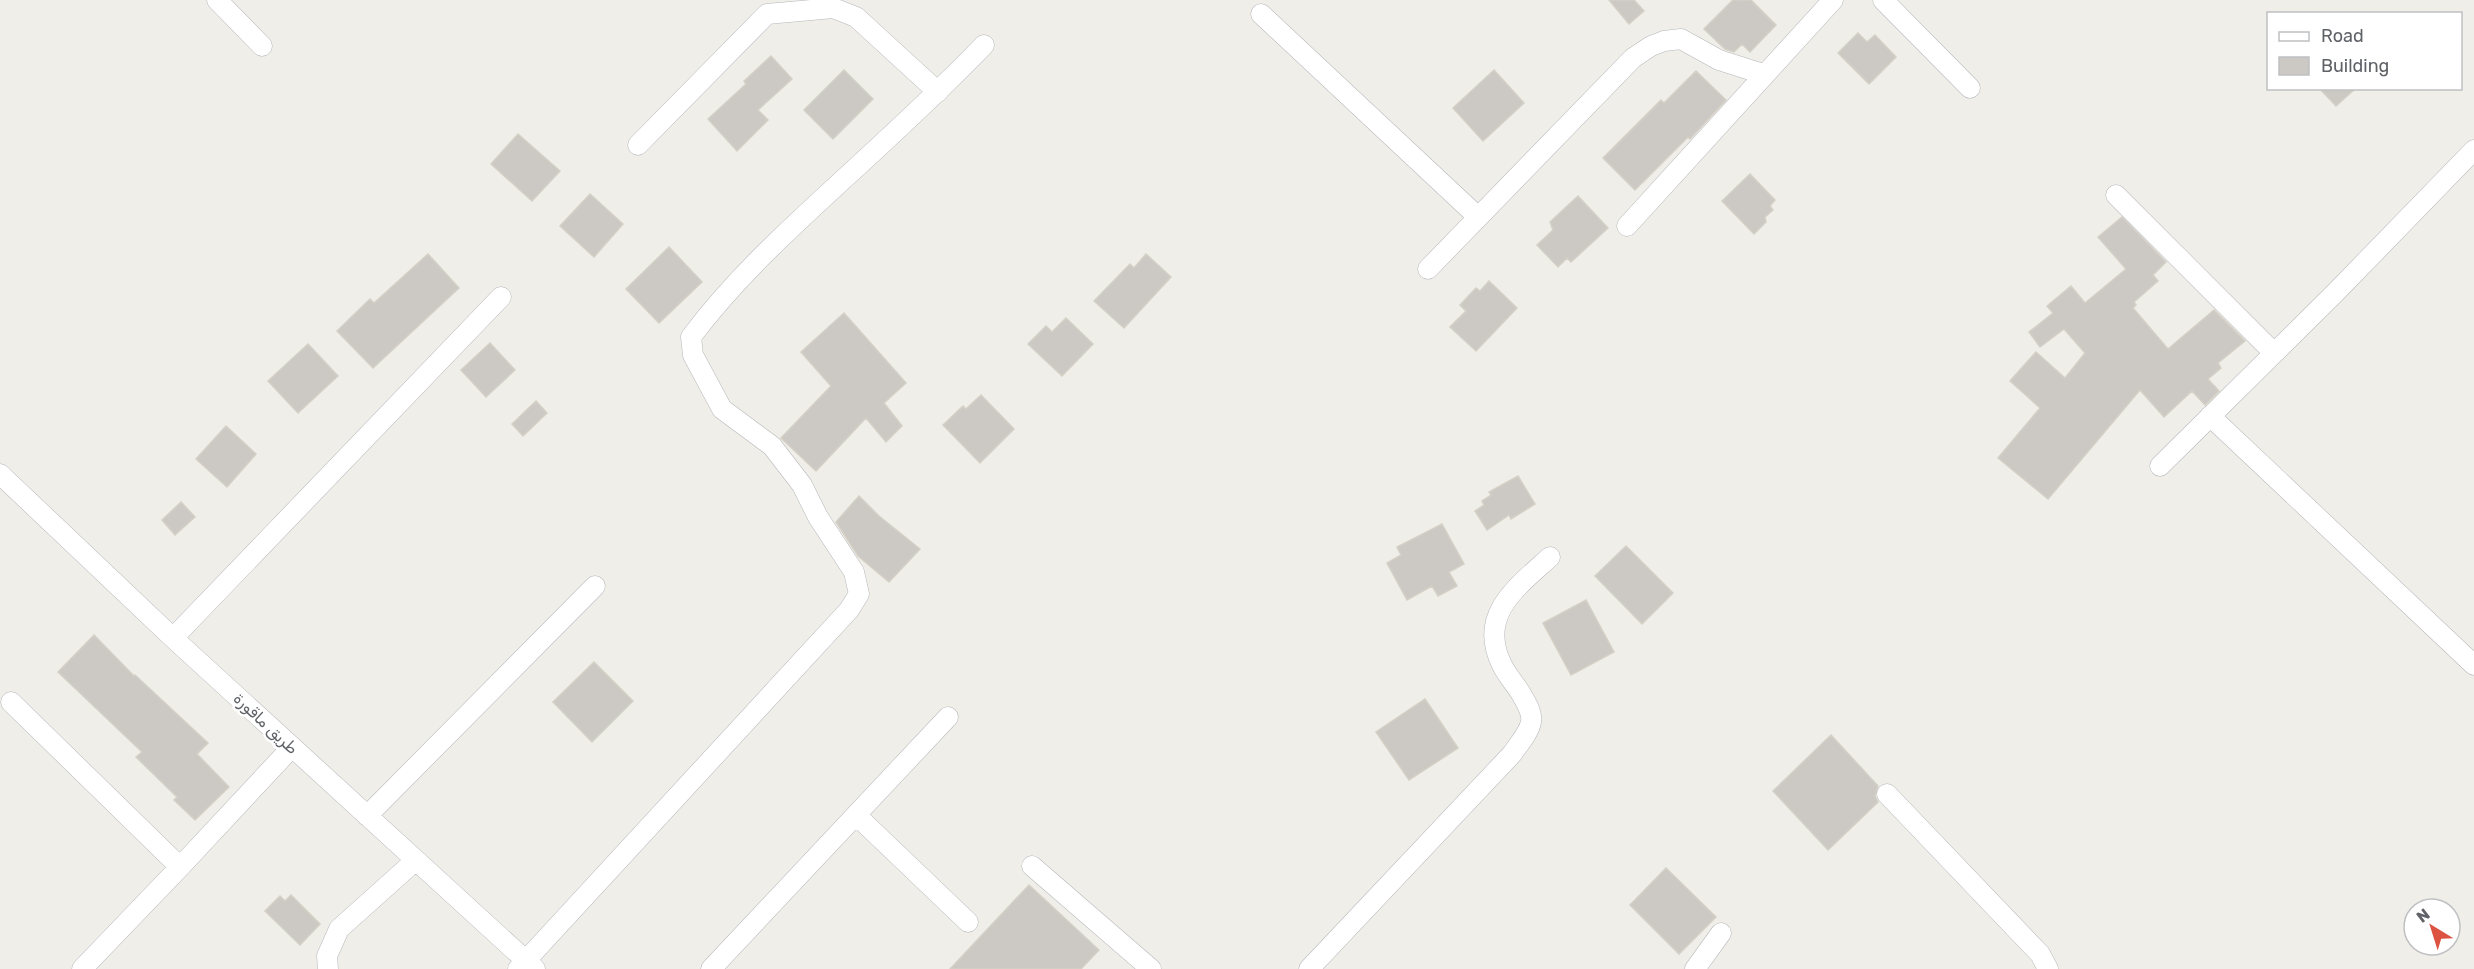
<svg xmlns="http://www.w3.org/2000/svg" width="2474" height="969" font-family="Rubik,Cairo,sans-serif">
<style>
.building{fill:#ccc9c4;stroke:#d4d0c6;stroke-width:1.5}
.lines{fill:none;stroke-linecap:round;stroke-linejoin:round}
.minor-casing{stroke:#b5b7bb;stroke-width:21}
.minor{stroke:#fff;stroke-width:20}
.labels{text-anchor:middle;stroke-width:5;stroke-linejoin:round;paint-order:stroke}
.street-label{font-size:16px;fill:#5f6267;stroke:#fff}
</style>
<rect width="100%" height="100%" fill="#f0eee8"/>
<path class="building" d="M 1609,0 L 1634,0 L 1644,11 L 1629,24 Z
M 1733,0 L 1751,0 L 1776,25 L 1750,52 L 1742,44 L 1734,52 L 1725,49 L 1704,29 Z
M 1858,33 L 1867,42 L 1875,35 L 1896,57 L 1869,84 L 1838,53 Z
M 771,56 L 792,79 L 758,110 L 768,120 L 737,151 L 708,119 L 746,84 L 744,81 Z
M 844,70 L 873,99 L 833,139 L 804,110 Z
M 1494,70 L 1524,103 L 1483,141 L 1453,108 Z
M 1696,71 L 1726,100 L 1690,139 L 1688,137 L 1635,190 L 1603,158 L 1661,100 L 1664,103 Z
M 2319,88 L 2356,88 L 2336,106 Z
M 518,134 L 560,171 L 532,201 L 491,164 Z
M 1750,174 L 1775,200 L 1770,206 L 1773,210 L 1765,217 L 1766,222 L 1754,234 L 1722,201 Z
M 590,194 L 623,224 L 594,257 L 560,226 Z
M 1578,196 L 1608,228 L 1571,262 L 1567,258 L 1558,267 L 1537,245 L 1553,230 L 1550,222 Z
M 2122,217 L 2166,262 L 2153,275 L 2158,281 L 2134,302 L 2136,305 L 2133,308 L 2168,349 L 2214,310 L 2245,341 L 2218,363 L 2221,368 L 2208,379 L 2219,391 L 2205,405 L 2192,391 L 2164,417 L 2140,390 L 2048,499 L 1998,458 L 2040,408 L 2010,381 L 2036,352 L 2065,378 L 2085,353 L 2064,329 L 2040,347 L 2029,332 L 2053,313 L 2047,306 L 2071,286 L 2085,303 L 2126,269 L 2098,237 Z
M 669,247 L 702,282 L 659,323 L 626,289 Z
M 428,254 L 459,288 L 373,368 L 337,331 L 370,299 L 374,303 Z
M 1146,254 L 1171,277 L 1124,328 L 1094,301 L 1130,264 L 1134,268 Z
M 1489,281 L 1517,308 L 1476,351 L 1450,327 L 1466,311 L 1460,305 L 1476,288 L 1480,291 Z
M 844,313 L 906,383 L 884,403 L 902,426 L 886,442 L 866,418 L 816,471 L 781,438 L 831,386 L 801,352 Z
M 1066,318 L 1093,344 L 1062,376 L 1028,344 L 1046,326 L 1052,332 Z
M 490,343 L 515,370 L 486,397 L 461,370 Z
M 308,344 L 338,376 L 298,413 L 268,381 Z
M 981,395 L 1014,429 L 980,463 L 943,425 L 963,406 L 966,409 Z
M 536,401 L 547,413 L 523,436 L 512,424 Z
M 226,426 L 256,454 L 227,487 L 196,459 Z
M 1518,476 L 1535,504 L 1511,519 L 1509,515 L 1487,530 L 1475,511 L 1484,505 L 1482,501 L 1491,495 L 1489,492 Z
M 859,496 L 879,516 L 920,549 L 889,582 L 858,556 L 836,522 Z
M 181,502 L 195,517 L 175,535 L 162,520 Z
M 1442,524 L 1464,564 L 1449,572 L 1457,586 L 1438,596 L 1432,586 L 1407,600 L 1387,563 L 1401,555 L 1397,547 Z
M 1626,546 L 1673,593 L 1642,624 L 1595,576 Z
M 1586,600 L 1614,652 L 1571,675 L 1543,623 Z
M 94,635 L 134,676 L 135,675 L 208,743 L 197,754 L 229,787 L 195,820 L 174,800 L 177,797 L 136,757 L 142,752 L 58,672 Z
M 594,662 L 633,701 L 592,742 L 553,702 Z
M 1425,699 L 1458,748 L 1409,780 L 1376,732 Z
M 1831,735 L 1878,786 L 1875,796 L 1878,802 L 1828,850 L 1773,791 Z
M 1666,868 L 1716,917 L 1679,954 L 1630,905 Z
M 1029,885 L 1099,950 L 1081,969 L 950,969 Z
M 291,895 L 320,924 L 300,945 L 265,911 L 280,896 L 285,901 Z"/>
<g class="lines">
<defs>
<path id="minor" d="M 217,0 L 262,46
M 1883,0 L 1970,88
M 1261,14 L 1478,217
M 638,145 L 767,14 L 833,8 L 856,17 L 938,92
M 2116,195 L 2274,353
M 1627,226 L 1833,0
M 1428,269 L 1633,58 L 1651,46 L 1664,41 L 1681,39 L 1719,60 L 1763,74
M 2210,416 L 2474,665
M 2160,466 L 2335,293 L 2474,150
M 0,474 L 173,638 L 535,969
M 173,638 L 501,297
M 11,702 L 180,867
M 1887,794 L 2040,954 L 2048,969
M 856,815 L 968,922
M 367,816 L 595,586
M 1032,866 L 1151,969
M 82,969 L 180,867 L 292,747
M 328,969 L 327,956 L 339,929 L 416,860
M 518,969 L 849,610 L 859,594 L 854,572 L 818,517 L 802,485 L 772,446 L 722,409 L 693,355 L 691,337 C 733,281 783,235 834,188 C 885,141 936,95 984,45
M 711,969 L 948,717
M 1309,969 L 1512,754 C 1518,745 1529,733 1531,722 C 1533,712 1525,701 1520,692 C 1514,683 1507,675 1502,665 C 1477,615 1517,587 1550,557
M 1695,969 L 1721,933"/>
</defs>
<use href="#minor" class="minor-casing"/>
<use href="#minor" class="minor"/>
</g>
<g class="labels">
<g class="street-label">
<text transform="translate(266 723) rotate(43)" y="6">طريق ماقورة</text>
</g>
</g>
<rect x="2267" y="12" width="195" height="78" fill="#ffffff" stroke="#bfc0c2" stroke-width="1.5"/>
<rect x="2279" y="32" width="30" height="9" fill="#ffffff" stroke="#bfc0c2" stroke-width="1.5"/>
<text x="2321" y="42" font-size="18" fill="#5f6267">Road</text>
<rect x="2279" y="57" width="30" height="18" fill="#ccc9c4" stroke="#bfc0c2" stroke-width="1.5"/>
<text x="2321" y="72" font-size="18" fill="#5f6267">Building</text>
<g transform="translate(2432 927) rotate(322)"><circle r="28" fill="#ffffff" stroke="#bfc0c2" stroke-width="1.5"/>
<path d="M0-4.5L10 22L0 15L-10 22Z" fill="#dc5342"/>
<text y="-9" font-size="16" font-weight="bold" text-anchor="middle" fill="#5f6267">N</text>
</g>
</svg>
